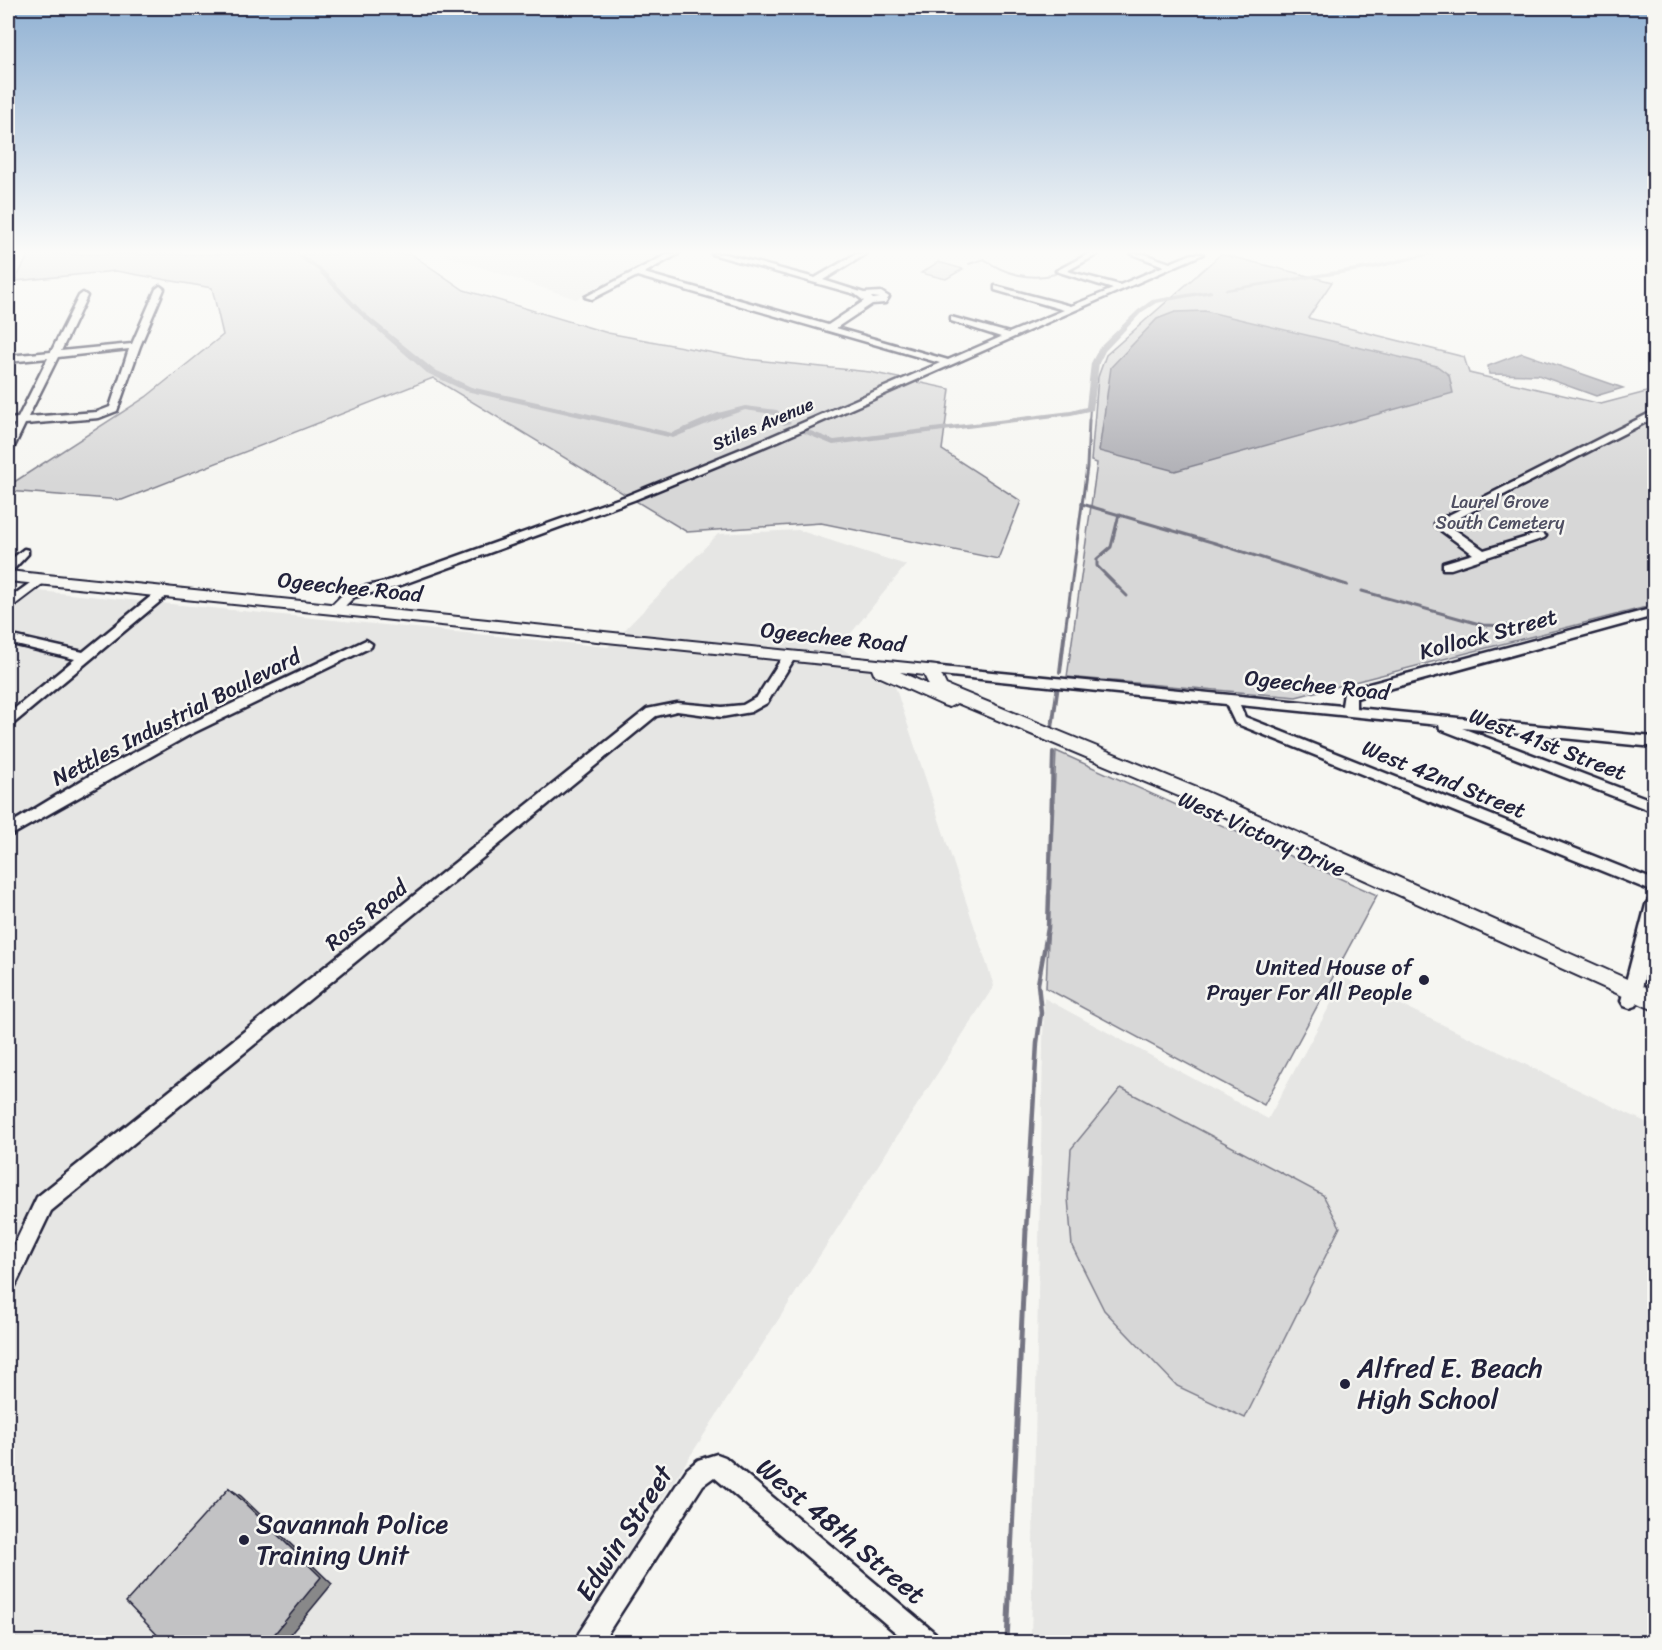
<svg xmlns="http://www.w3.org/2000/svg" width="1662" height="1650" font-family="Sriracha,sans-serif">
  <style>
    .built { fill: #e6e6e4 }
    .green { fill: #d7d7d7; stroke: #7c7c89; stroke-width: 1.5 }
    .water { fill: #adadb3; stroke: #757583; stroke-width: 1.5 }
    .lines { fill: none; stroke-linecap: round; stroke-linejoin: round }
    .stream-far4 { stroke: #757583; stroke-width: 2 }
    .stream-far3 { stroke: #757583; stroke-width: 3 }
    .stream-far2 { stroke: #757583; stroke-width: 4 }
    .stream-far1 { stroke: #757583; stroke-width: 4.5 }
    .stream { stroke: #757583; stroke-width: 5 }
    .canal { fill: #adadb3; fill-rule: evenodd }
    .minor-casing { stroke: #22223b; stroke-width: 5 }
    .major-casing { stroke: #22223b; stroke-width: 4 }
    .minor { fill: #f6f6f2; fill-rule: evenodd }
    .major { fill: #f6f6f2; fill-rule: evenodd }
    .shaded-wall { fill: #888889; stroke: #22223b; stroke-width: 1.5 }
    .building { fill: #c2c2c4; stroke: #22223b; stroke-width: 1.5 }
    .poi-dot { fill: #22223b; stroke: #f6f6f2; stroke-width: 2 }
    .labels { text-anchor: middle; dominant-baseline: central; stroke-width: 5; stroke-linejoin: round; paint-order: stroke }
    .far-street-label { font-size: 18px; fill: #22223b; stroke: #f6f6f2 }
    .far-park-label { font-size: 18px; fill: #4f4f62; stroke: #f6f6f2 }
    .street-label { font-size: 22px; fill: #22223b; stroke: #f6f6f2 }
    .poi-label { font-size: 22px; fill: #22223b; stroke: #f6f6f2; text-anchor: end }
    .near-poi-label { font-size: 27px; fill: #22223b; stroke: #f6f6f2; text-anchor: start }
    .near-street-label { font-size: 27px; fill: #22223b; stroke: #f6f6f2 }
  </style>
  <rect width="100%" height="100%" fill="#f6f6f2"/>
  <filter id="ink" filterUnits="userSpaceOnUse"><feTurbulence type="fractalNoise" baseFrequency=".0167" numOctaves="2"/><feDisplacementMap in="SourceGraphic" scale="12" xChannelSelector="R" yChannelSelector="G"/><feConvolveMatrix kernelMatrix="1 2 1 2 8 2 1 2 1" color-interpolation-filters="sRGB"/></filter>
  <g filter="url(#ink)">
    <g class="built">
      <polygon points="441,254 666,254 576,299"/>
      <polygon points="798,530 906,565 840,647 895,686 994,986 570,1642 8,1642 8,588 608,647 718,534"/>
      <polygon points="1345,978 1654,1126 1654,1642 1031,1642 1044,998 1268,1119"/>
    </g>
    <g class="green">
      <polygon points="29,254 411,254 464,290 608,333 746,359 870,372 950,389 942,450 1021,501 998,559 821,523 687,532 433,378 122,500 8,491 8,486 146,397 223,335 212,288 116,271 15,281"/>
      <polygon points="1221,254 1332,282 1308,318 1464,357 1469,373 1601,404 1654,390 1654,605 1296,697 1067,677 1097,463 1091,461 1098,377 1106,355"/>
      <polygon points="938,262 963,269 946,279 921,273"/>
      <polygon points="1056,751 1377,895 1264,1105 1046,988"/>
      <polygon points="1121,1088 1323,1195 1340,1227 1245,1418 1177,1386 1104,1310 1072,1246 1068,1198 1071,1149"/>
    </g>
    <g class="water">
      <polygon points="1205,311 1437,366 1449,375 1453,393 1175,471 1099,451 1111,367 1157,319 1175,312"/>
      <polygon points="1522,353 1623,388 1596,396 1538,375 1489,374 1488,366"/>
    </g>
    <g class="lines">
      <g class="stream-far4">
        <path d="M969 264 984 259C1004 274 1031 281 1055 274"/>
        <polyline points="1089,422 1090,408"/>
      </g>
      <g class="stream-far3">
        <polyline points="1082,504 1215,543 1347,585"/>
        <polyline points="1119,514 1111,547 1097,559 1097,566 1127,596"/>
        <polyline points="1362,591 1483,625 1538,627"/>
        <polyline points="8,596 17,593"/>
        <polyline points="1065,632 1087,467 1089,420"/>
      </g>
      <g class="stream-far2">
        <polyline points="1060,672 1065,630"/>
        <polyline points="1052,728 1058,685"/>
        <polyline points="1049,897 1053,752"/>
      </g>
      <polyline class="stream-far1" points="1026,1230 1037,1043 1041,1013 1038,984 1048,928 1049,895"/>
      <polyline class="stream" points="1007,1642 1026,1229"/>
      <g class="canal">
        <polygon points="294,254 301,254 321,268 363,312 433,369 471,387 672,433 718,413 745,406 777,410 791,423 784,425 772,414 745,410 724,417 673,438 466,391 427,373 359,314 317,270"/>
        <polygon points="1423,254 1435,254 1374,269 1227,291 1224,289 1374,265"/>
        <polygon points="1210,290 1212,291 1212,293 1156,303 1142,312 1105,351 1099,363 1093,410 1071,415 833,445 801,432 808,430 834,440 1071,411 1086,407 1091,363 1099,348 1138,310 1152,300"/>
      </g>
      <g class="minor-casing">
        <g id="minor">
          <path d="M668 254H678L644 273 828 325 864 301 855 294 712 254H725L815 278 856 254H866L823 280 864 293 881 292 889 297 885 303 872 304 836 328 948 360 1001 337 951 321V317L1009 333 1064 310 995 290V286L1071 306 1113 289 1056 271 1088 254H1098L1067 271 1120 285 1164 266 1132 254H1144L1170 263 1192 254H1203L778 441 634 500 393 588 354 597 340 611H332L330 608 332 605 346 591 385 582 626 496 770 437 940 363 637 276 592 299 585 297ZM871 297 880 298 873 299Z"/>
          <path d="M160 286 164 289 140 346 117 411 99 418 25 424 13 449 8 452V440L15 424 8 425V419L18 418 48 358 8 362V356L51 352 79 296 83 293 87 296 61 351 132 344 156 289ZM129 349 110 407 97 412 28 417 58 357Z"/>
          <polygon points="1654,411 1654,418 1447,524 1484,550 1540,533 1546,536 1544,538 1451,569 1443,569 1443,563 1473,554 1435,526 1435,522"/>
          <polygon points="24,549 28,550 28,554 12,571 8,571 8,562"/>
          <polygon points="41,575 47,579 45,582 12,607 8,608 8,599"/>
          <polygon points="165,587 169,588 169,594 13,724 8,725 8,714 75,659 8,643 8,635 83,652 161,588"/>
          <polygon points="1654,608 1654,616 1356,698 1356,708 1654,737 1654,747 1462,728 1654,801 1654,812 1440,729 1439,725 1240,705 1245,717 1654,880 1654,892 1235,723 1226,704 931,674 924,670 931,666 1342,706 1344,693 1354,688"/>
          <polygon points="366,640 372,644 371,647 189,735 8,837 8,825 89,776 179,729"/>
          <polygon points="790,652 796,656 767,703 751,712 722,717 677,711 656,716 51,1211 15,1286 8,1289 8,1258 37,1197 647,709 677,703 722,707 743,705 757,697 785,653"/>
          <polygon points="1654,899 1654,936 1639,1001 1636,1006 1630,1008 1624,1006 1621,1001 1646,905 1648,901"/>
          <polygon points="717,1454 725,1457 935,1633 938,1642 907,1642 714,1477 703,1485 602,1642 576,1642 579,1633 687,1469 698,1460"/>
        </g>
      </g>
      <g class="major-casing">
        <path id="major" d="M8 571 937 666 946 685 1202 790 1654 991V1010L1188 800 957 703 949 707 943 705 874 674 872 669 8 581ZM900 672 924 675 929 685Z"/>
      </g>
      <use href="#minor" class="minor"/>
      <use href="#major" class="major"/>
    </g>
    <polygon class="shaded-wall" points="229,1488 241,1496 332,1584 284,1642 268,1642"/>
    <polygon class="building" points="229,1488 321,1577 268,1642 164,1642 126,1602"/>
  </g>
  <linearGradient id="sky" x2="0" y2="1"><stop stop-color="#90b1d3"/><stop offset="0.52" stop-color="#fbfbf9"/><stop offset="1" stop-color="#fbfbf9" stop-opacity="0"/></linearGradient>
  <rect width="1662" height="485" fill="url(#sky)"/>
  <g class="poi-dot">
    <circle cx="1424" cy="980" r="6"/>
    <circle cx="1345" cy="1384" r="6"/>
    <circle cx="244" cy="1540" r="6"/>
  </g>
  <g class="labels">
    <g class="far-street-label">
      <text transform="translate(763 424) rotate(-23)">Stiles Avenue</text>
    </g>
    <g class="far-park-label">
      <text x="1500" y="502">Laurel Grove<tspan x="1500" dy="21">South Cemetery</tspan></text>
    </g>
    <g class="street-label">
      <text transform="translate(350 587) rotate(6)">Ogeechee Road</text>
      <text transform="translate(1488 634) rotate(-15)">Kollock Street</text>
      <text transform="translate(833 637) rotate(6)">Ogeechee Road</text>
      <text transform="translate(1317 685) rotate(6)">Ogeechee Road</text>
      <text transform="translate(176 717) rotate(-27)">Nettles Industrial Boulevard</text>
      <text transform="translate(1548 744) rotate(21)">West 41st Street</text>
      <text transform="translate(1444 779) rotate(22)">West 42nd Street</text>
      <text transform="translate(1262 834) rotate(24)">West Victory Drive</text>
      <text transform="translate(366 915) rotate(-39)">Ross Road</text>
    </g>
    <g class="poi-label">
      <text x="1412" y="967">United House of<tspan x="1412" dy="25">Prayer For All People</tspan></text>
    </g>
    <g class="near-poi-label">
      <text x="1357" y="1368">Alfred E. Beach<tspan x="1357" dy="31">High School</tspan></text>
      <text x="256" y="1524">Savannah Police<tspan x="256" dy="31">Training Unit</tspan></text>
    </g>
    <g class="near-street-label">
      <text transform="translate(841 1531) rotate(40)">West 48th Street</text>
      <text transform="translate(624 1533) rotate(-57)">Edwin Street</text>
    </g>
  </g>
  <rect width="1662" height="1650" fill="none" stroke="#f6f6f2" stroke-width="30"/>
  <rect x="15" y="15" width="1632" height="1620" fill="none" stroke="#22223b" stroke-width="2" filter="url(#ink)"/>
</svg>
